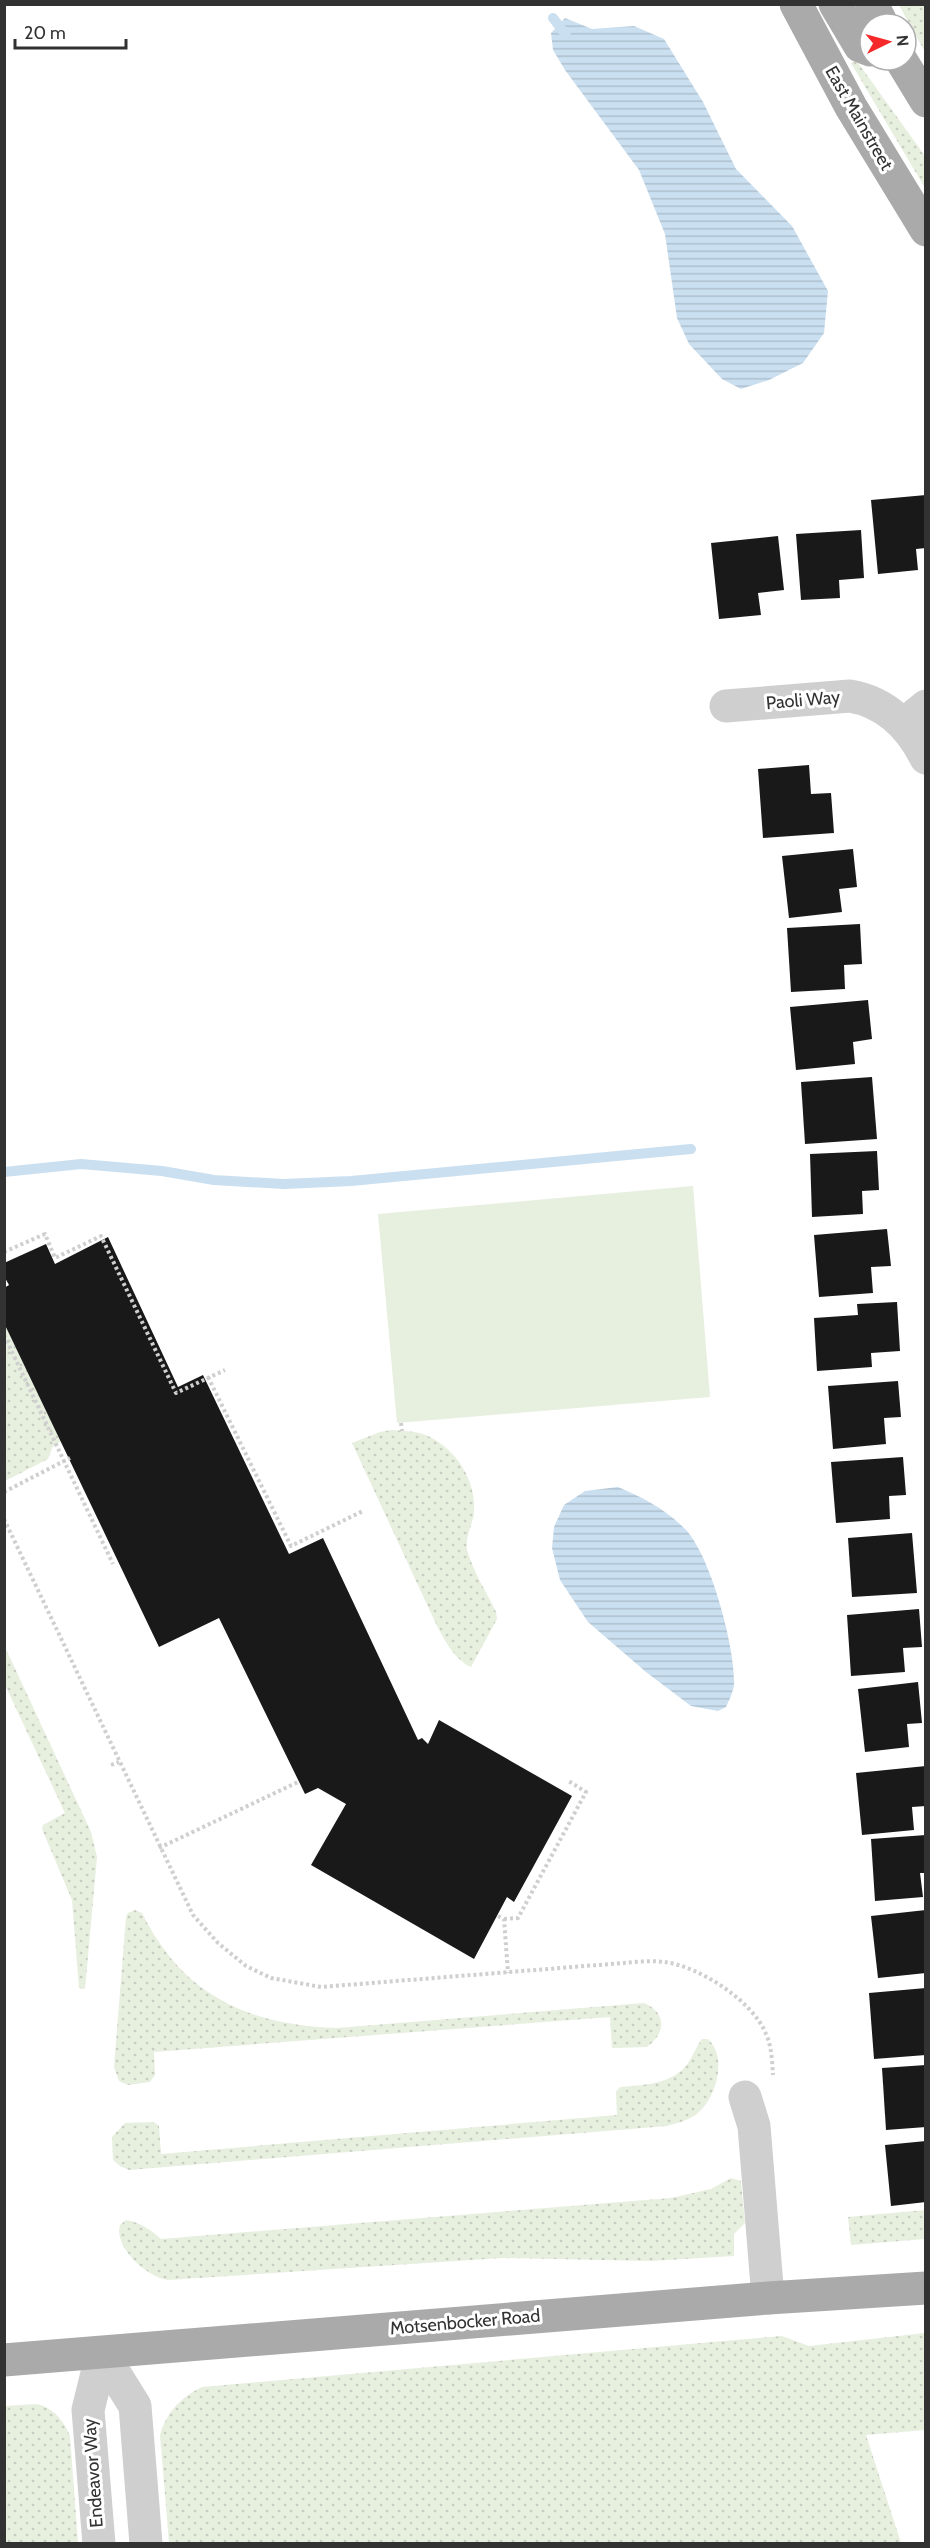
<svg xmlns="http://www.w3.org/2000/svg" width="930" height="2548" font-family="Cabin,sans-serif">
  <style>
    .green { fill: url(#green-dots) }
    .pitch { fill: #e7efdf }
    .water { fill: url(#water-rules) }
    .lines { fill: none; stroke-linecap: round; stroke-linejoin: round }
    .stream { stroke: #cadff0; stroke-width: 10 }
    .building { fill: #191919 }
    .path { stroke: #cfcfcf; stroke-width: 4; stroke-dasharray: 3 3; stroke-linecap: butt }
    .minor { stroke: #cfcfcf; stroke-width: 33 }
    .major { stroke: #aaa; stroke-width: 33 }
    .labels { text-anchor: middle; dominant-baseline: central; stroke-width: 6; stroke-linejoin: round; paint-order: stroke }
    .street-label { font-size: 18px; fill: #323232; stroke: #fff }
  </style>
  <defs>
    <pattern id="green-dots" width="8" height="8" patternUnits="userSpaceOnUse" patternTransform="scale(1.5)"><rect width="8" height="8" fill="#e7efdf"/><path d="M2 2h.1M6 6h.1" fill="none" stroke="#c7cdc0" stroke-width="1.8" stroke-linecap="round"/></pattern>
    <pattern id="water-rules" width="6" height="5" patternUnits="userSpaceOnUse" patternTransform="scale(1.5)"><rect width="6" height="5" fill="#cadff0"/><path d="M0 2.5h6" fill="none" stroke="#aec0ce"/></pattern>
  </defs>
  <rect width="100%" height="100%" fill="#fff"/>
  <g class="green">
    <polygon points="899,5 925,5 925,52"/>
    <polygon points="856,60 925,156 925,188 851,63"/>
    <polygon points="4,1323 61,1441 53,1446 48,1459 5,1481"/>
    <path d="M392 1430C401 1431 411 1431 420 1433 452 1443 477 1478 474 1512 473 1526 463 1538 468 1553 474 1573 487 1593 496 1612L497 1619 471 1667C454 1659 446 1642 437 1626L352 1443 380 1432Z"/>
    <polygon points="5,1647 91,1832 97,1857 85,1989 79,1988 72,1900 42,1829 43,1825 65,1813 5,1685"/>
    <path d="M135 1910 142 1913C183 1996 249 2025 337 2028L644 2003C667 2013 666 2033 647 2047L612 2048 610 2017 154 2052 155 2075 150 2082 128 2085 119 2081 114 2067 126 1917 128 1913Z"/>
    <path d="M702 2039H708C728 2058 716 2097 698 2113 690 2120 677 2123 667 2126L129 2170 120 2166 113 2160 112 2137 125 2123 154 2122 159 2126 161 2154 617 2115 616 2092 620 2087C641 2085 668 2085 684 2068 692 2060 695 2048 702 2039Z"/>
    <path d="M731 2178 741 2181 745 2223 734 2234V2256L650 2261 502 2258 168 2280C148 2278 113 2247 120 2225L126 2220C141 2223 150 2229 161 2239L671 2198 711 2189Z"/>
    <polygon points="925,2210 925,2239 851,2245 848,2217"/>
    <path d="M925 2333V2430L866 2435 901 2543H169L160 2435C167 2412 180 2398 202 2387L782 2336 809 2346Z"/>
    <path d="M36 2404C54 2408 63 2420 70 2436L78 2543H5V2406Z"/>
  </g>
  <polygon class="pitch" points="693,1186 710,1397 397,1423 378,1214"/>
  <g class="water">
    <polygon points="565,18 592,29 634,26 664,39 703,102 736,169 792,226 828,291 824,333 803,363 769,380 741,389 722,379 689,344 677,318 665,234 639,170 565,70 553,50 551,33"/>
    <path d="M618 1487C642 1497 665 1509 684 1528 710 1552 736 1650 734 1685 733 1692 729 1701 726 1707L718 1711 691 1706 646 1672 588 1622 560 1580 552 1548 554 1527 564 1505 585 1491Z"/>
  </g>
  <g class="lines">
    <g class="stream">
      <polyline points="553,18 566,35"/>
      <polyline points="4,1172 81,1164 162,1171 214,1180 284,1184 351,1181 691,1149"/>
    </g>
  </g>
  <g class="building">
    <polygon points="926,495 926,548 916,549 918,570 878,574 871,500"/>
    <polygon points="861,530 864,578 839,580 840,598 801,600 796,534"/>
    <polygon points="778,536 784,590 758,593 761,615 719,619 711,543"/>
    <polygon points="809,765 811,794 831,793 834,833 763,838 758,769"/>
    <polygon points="853,849 857,887 839,889 842,912 789,918 782,856"/>
    <polygon points="860,924 862,964 844,965 845,989 791,992 787,928"/>
    <polygon points="868,1000 872,1039 853,1042 855,1064 796,1070 790,1007"/>
    <polygon points="872,1077 877,1139 805,1144 801,1082"/>
    <polygon points="877,1151 879,1190 862,1191 863,1214 812,1217 810,1154"/>
    <polygon points="887,1229 891,1266 871,1267 873,1293 819,1297 814,1235"/>
    <polygon points="108,1237 178,1387 203,1375 289,1554 323,1538 418,1740 422,1738 428,1744 439,1720 572,1796 514,1902 507,1897 474,1959 311,1865 346,1804 318,1788 305,1794 219,1618 159,1647 4,1323 4,1288 9,1285 4,1276 4,1263 46,1244 55,1264"/>
    <polygon points="897,1302 900,1351 871,1353 872,1367 817,1371 814,1318 858,1315 857,1304"/>
    <polygon points="898,1381 901,1417 884,1418 886,1444 833,1449 828,1386"/>
    <polygon points="903,1457 906,1495 889,1496 890,1519 836,1523 831,1462"/>
    <polygon points="912,1533 917,1593 852,1597 848,1538"/>
    <polygon points="919,1609 922,1647 903,1648 905,1672 851,1676 847,1615"/>
    <polygon points="918,1682 922,1723 907,1724 909,1747 865,1752 858,1689"/>
    <polygon points="926,1766 926,1806 912,1807 914,1830 862,1835 856,1773"/>
    <polygon points="926,1835 926,1873 920,1873 923,1897 875,1901 871,1839"/>
    <polygon points="926,1910 926,1973 878,1978 871,1916"/>
    <polygon points="926,1988 926,2055 874,2059 869,1993"/>
    <polygon points="926,2065 926,2127 886,2130 882,2068"/>
    <polygon points="926,2141 926,2202 891,2206 885,2145"/>
  </g>
  <g class="lines">
    <g class="path">
      <polyline points="4,1252 45,1234 55,1258 101,1236 176,1393 225,1370"/>
      <polyline points="4,1335 113,1564"/>
      <polyline points="208,1377 291,1546 363,1511"/>
      <polyline points="401,1423 402,1431"/>
      <polyline points="4,1492 70,1458"/>
      <path d="M4 1519 193 1915 218 1943 246 1966 271 1978 321 1987 623 1963C636 1962 651 1960 664 1962 699 1966 753 2001 766 2034 772 2047 772 2062 773 2075"/>
      <polyline points="111,1765 119,1762"/>
      <polyline points="159,1848 298,1782"/>
      <polyline points="498,1916 504,1919 508,1973"/>
      <polyline points="504,1919 518,1918 586,1792 567,1780"/>
    </g>
    <g class="minor">
      <path d="M726 706 850 696C885 702 910 726 926 758"/>
      <polyline points="904,724 926,706"/>
      <polyline points="745,2097 754,2126 768,2298"/>
      <polyline points="102,2353 135,2406 146,2544"/>
      <polyline points="99,2544 88,2410 102,2353"/>
    </g>
    <g class="major">
      <polyline points="796,4 851,107 926,230"/>
      <polyline points="835,4 860,46 870,50"/>
      <polyline points="872,4 882,24"/>
      <polyline points="901,60 926,101"/>
      <polyline points="4,2360 768,2298 926,2288"/>
    </g>
  </g>
  <g class="labels">
    <g class="street-label">
      <text transform="translate(859 118) rotate(60)">East Mainstreet</text>
      <text transform="translate(803 700) rotate(-5)">Paoli Way</text>
      <text transform="translate(465 2322) rotate(-5)">Motsenbocker Road</text>
      <text transform="translate(93 2473) rotate(-94)">Endeavor Way</text>
    </g>
  </g>
  <rect width="930" height="2548" fill="none" stroke="#323232" stroke-width="12"/>
  <g transform="translate(888 42) rotate(85)"><circle r="28" fill="#ffffff" stroke="#adadad" stroke-width="1.5"/>
  <path d="M0-4.5L10 22L0 15L-10 22Z" fill="#f5282a"/>
  <text y="-9" font-size="16" font-weight="bold" text-anchor="middle" fill="#323232">N</text>
  </g>
  <path d="M15 39v9h111v-9" fill="none" stroke="#323232" stroke-width="3"/>
  <text x="24" y="39" font-size="18" fill="#323232" stroke="#ffffff" stroke-width="4.5" paint-order="stroke">20 m</text>
</svg>
